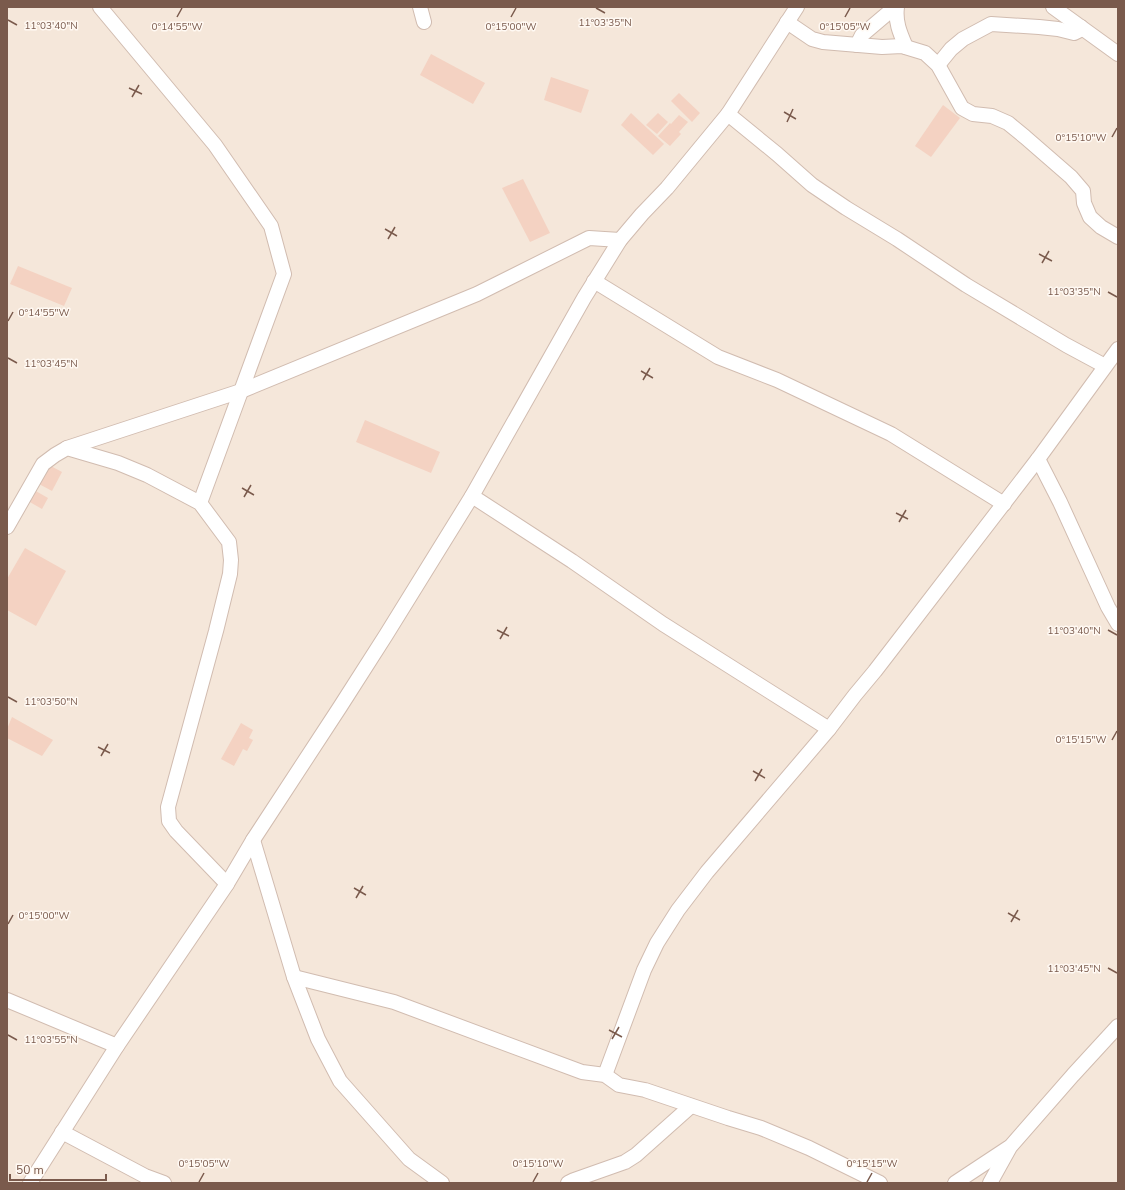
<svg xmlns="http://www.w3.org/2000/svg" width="1125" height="1190" font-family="'Nunito Sans',sans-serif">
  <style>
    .residential { fill: #f5e7da }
    .building { fill: #f4d2c2 }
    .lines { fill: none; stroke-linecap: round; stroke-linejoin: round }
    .minor-casing { stroke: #d1bcb0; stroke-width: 16 }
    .minor { stroke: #fff; stroke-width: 14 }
    .ticks { fill: none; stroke: #7a5a4c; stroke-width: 1.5 }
    .ticks-label { font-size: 10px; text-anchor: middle; fill: #7a5a4c; stroke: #fff9f3; stroke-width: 3; stroke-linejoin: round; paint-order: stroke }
  </style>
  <rect width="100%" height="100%" fill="#fdf5ec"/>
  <rect class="residential" x="7" y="7" width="1111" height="1176"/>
  <g class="building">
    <polygon points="431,54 485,83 473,104 420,75"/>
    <polygon points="551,77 589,90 581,113 544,100"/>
    <polygon points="679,93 700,113 692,122 671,101"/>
    <polygon points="943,105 960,118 931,157 915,146"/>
    <polygon points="631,113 664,144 653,155 621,125"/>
    <polygon points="658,113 668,122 657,134 646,125"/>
    <polygon points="679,115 688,122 679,132 681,134 670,146 658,136 670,123 671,124"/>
    <polygon points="523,179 550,233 530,242 502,188"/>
    <polygon points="18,266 72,288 64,306 10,284"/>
    <polygon points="365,420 440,452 431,473 356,442"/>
    <polygon points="49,465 62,472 52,491 39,484"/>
    <polygon points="34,490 48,498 42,509 28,501"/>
    <polygon points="25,548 66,571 36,626 7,610 7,579"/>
    <polygon points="12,717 53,740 42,756 7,738 7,729"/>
    <polygon points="241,723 253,730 249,738 253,740 247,751 243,749 234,766 221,759"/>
  </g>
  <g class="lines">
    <g class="minor-casing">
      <g id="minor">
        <polyline points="100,7 215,145 271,226 284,274 200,503"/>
        <polyline points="420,7 424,22"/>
        <path d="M897 7C895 22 900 33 906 47"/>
        <polyline points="1053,7 1118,54"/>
        <polyline points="787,22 812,39 823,42 882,47 902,46 925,53 938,65 962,108 973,114 992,116 1008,123 1025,137 1071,177 1083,191 1084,203 1090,217 1101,227 1118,237"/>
        <polyline points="857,45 862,35 895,7"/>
        <polyline points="938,65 951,49 963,39 991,24 1039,27 1058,29 1074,33 1078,31 1081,27"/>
        <polyline points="728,114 777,154 812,185 846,208 897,239 966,285 1066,345 1105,366"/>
        <polyline points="594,281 718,357 777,380 891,434 1004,504"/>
        <polyline points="67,448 241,391 477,294 589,238 620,240"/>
        <polyline points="1038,459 1060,502 1108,607 1118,624"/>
        <polyline points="472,496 572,561 663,624 829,729"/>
        <polyline points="7,527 43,464 55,455 67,448 118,463 147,475 200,503 229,542 231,560 230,574 216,631 168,807 169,821 176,831 227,884"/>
        <polyline points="253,840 294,977 318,1039 340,1081 409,1159 442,1183"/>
        <polyline points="294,977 394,1002 582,1072 605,1075 619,1085 645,1090 728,1118 761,1128 809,1148 880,1183"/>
        <polyline points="7,1000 117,1046"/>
        <polyline points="605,1075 644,970 657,943 678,910 707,872 829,729 855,695 875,671 1038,459 1118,349"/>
        <polyline points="62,1132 145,1176 164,1183"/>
        <polyline points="30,1183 117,1046 227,884 253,840 340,707 386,635 472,496 584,298 620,240 642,214 667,188 728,114 797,7"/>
        <polyline points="568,1183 574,1180 625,1162 636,1155 691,1106"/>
        <polyline points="955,1183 1008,1148"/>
        <polyline points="990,1183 1010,1147 1073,1075 1118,1026"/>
      </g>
    </g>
    <use href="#minor" class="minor"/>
  </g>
  <path class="ticks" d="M596 8 605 13M177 17 182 8M511 17 516 8M845 17 850 8M8 20 17 25M129 88 142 94M132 97 139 85M784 112 796 119M787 122 793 109M1112 137 1117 128M385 229 397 236M388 239 395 227M1039 254 1052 261M1042 263 1049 251M1108 292 1117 297M8 321 13 312M8 358 17 363M641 371 653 378M643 380 650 368M242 488 254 495M244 497 251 485M896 513 908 519M899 522 906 510M497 630 509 636M1108 630 1117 635M500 639 507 627M8 697 17 702M1112 740 1117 731M98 747 110 753M101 756 108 744M753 771 765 778M755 781 762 769M354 888 366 895M356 898 363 886M1008 913 1020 920M1011 922 1018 910M8 924 13 915M1108 968 1117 973M609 1030 622 1037M8 1035 17 1040M612 1039 619 1027M199 1182 204 1173M533 1182 538 1173M867 1182 872 1173"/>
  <g class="ticks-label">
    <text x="605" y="26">11°03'35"N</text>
    <text x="51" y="29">11°03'40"N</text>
    <text x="177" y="30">0°14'55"W</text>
    <text x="511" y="30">0°15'00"W</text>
    <text x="845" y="30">0°15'05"W</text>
    <text x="1081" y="141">0°15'10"W</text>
    <text x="1074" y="295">11°03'35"N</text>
    <text x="44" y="316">0°14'55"W</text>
    <text x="51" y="367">11°03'45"N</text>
    <text x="1074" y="634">11°03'40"N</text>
    <text x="51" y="705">11°03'50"N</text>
    <text x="1081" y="743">0°15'15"W</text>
    <text x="44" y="919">0°15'00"W</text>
    <text x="1074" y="972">11°03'45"N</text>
    <text x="51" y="1043">11°03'55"N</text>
    <text x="204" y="1167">0°15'05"W</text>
    <text x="538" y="1167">0°15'10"W</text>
    <text x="872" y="1167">0°15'15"W</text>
  </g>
  <rect width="1125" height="1190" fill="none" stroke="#7a5a4c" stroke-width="16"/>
  <path d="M10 1174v6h96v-6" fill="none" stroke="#7a5a4c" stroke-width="2"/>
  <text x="16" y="1174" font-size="12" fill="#7a5a4c" stroke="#fff9f3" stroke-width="3" paint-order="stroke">50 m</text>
</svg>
